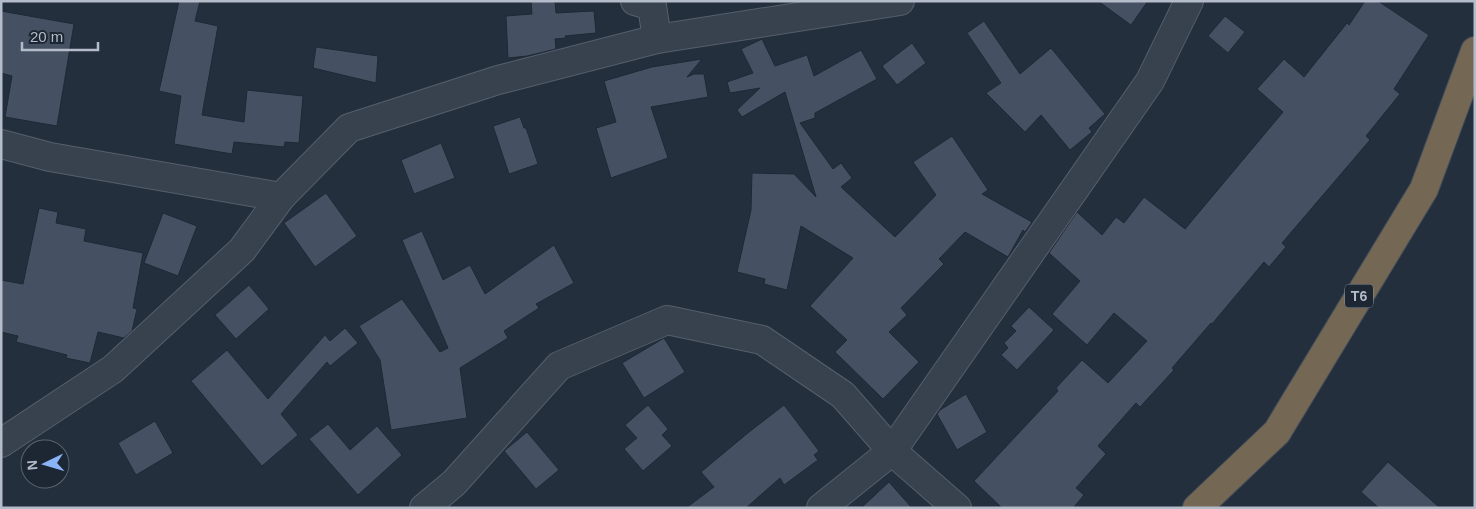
<svg xmlns="http://www.w3.org/2000/svg" width="1476" height="509" font-family="Helvetica,sans-serif">
  <style>
    .building { fill: #455162; stroke: #1f2835 }
    .lines { fill: none; stroke-linecap: round; stroke-linejoin: round }
    .minor-casing { stroke: #565f6c; stroke-width: 30 }
    .highway-casing { stroke: #434c59; stroke-width: 30 }
    .minor { stroke: #38414e; stroke-width: 28 }
    .highway { stroke: #746855; stroke-width: 28 }
    .labels { text-anchor: middle; dominant-baseline: central; stroke-width: 4.5; stroke-linejoin: round; paint-order: stroke }
    .shield { fill: #1d2633; stroke: #878f9c; stroke-width: 1 }
    .shield-label { font-size: 14px; font-weight: bold; fill: #b4bcc9 }
  </style>
  <rect width="100%" height="100%" fill="#242f3e"/>
  <g class="building">
    <polygon points="179,1 200,1 195,21 218,26 202,115 244,122 247,90 303,96 299,143 285,142 284,147 234,142 232,154 174,144 181,96 159,91"/>
    <polygon points="531,1 555,1 556,13 594,11 596,33 565,36 566,38 555,39 556,49 527,56 508,58 506,16 532,14"/>
    <polygon points="1098,1 1148,1 1131,25"/>
    <polygon points="1365,1 1378,1 1429,35 1394,89 1400,94 1366,136 1370,140 1282,243 1286,247 1269,267 1264,262 1212,324 1211,323 1172,368 1174,370 1140,407 1136,403 1098,446 1106,454 1076,488 1084,495 1073,508 1002,508 974,481 1058,391 1056,388 1082,360 1108,383 1147,341 1114,313 1087,345 1052,314 1080,281 1049,253 1077,212 1102,235 1116,217 1124,223 1144,197 1185,229 1283,112 1257,89 1284,59 1304,77 1347,23 1349,25"/>
    <polygon points="1,11 74,24 57,126 5,117 12,76 1,73"/>
    <polygon points="1225,16 1245,32 1228,53 1208,36"/>
    <polygon points="984,21 1020,74 1051,48 1105,114 1089,128 1092,132 1070,150 1041,115 1025,132 986,93 1001,83 967,33"/>
    <polygon points="762,39 775,66 807,55 814,76 861,50 877,79 815,113 815,118 800,123 833,169 841,163 852,178 841,187 895,237 936,195 913,162 952,136 988,190 982,194 1032,222 1025,232 1023,230 1008,257 965,232 939,259 944,264 901,308 907,315 889,332 919,362 883,399 835,352 847,340 810,306 853,258 801,226 787,290 764,284 765,279 737,272 751,210 752,173 794,174 816,197 785,92 742,117 737,110 760,88 730,93 727,82 753,73 741,49"/>
    <polygon points="912,43 926,63 897,85 882,66"/>
    <polygon points="316,47 378,56 376,83 313,68"/>
    <polygon points="702,59 687,77 694,74 704,74 708,97 651,107 668,158 611,178 596,128 616,122 604,81 652,67"/>
    <polygon points="520,117 524,128 526,128 538,164 509,174 493,126"/>
    <polygon points="441,143 455,178 414,194 401,160"/>
    <polygon points="326,193 357,236 315,267 284,223"/>
    <polygon points="39,208 58,212 56,223 86,229 84,241 143,253 133,308 137,309 132,331 124,338 98,332 90,363 66,358 67,355 16,342 18,336 1,332 1,280 23,284"/>
    <polygon points="163,213 197,226 178,276 144,263"/>
    <polygon points="422,231 443,280 470,265 485,294 554,245 574,283 536,304 539,308 504,331 508,338 460,368 467,418 391,430 380,360 359,326 402,299 440,352 448,348 402,240"/>
    <polygon points="249,285 269,309 236,339 215,315"/>
    <polygon points="1029,307 1054,330 1017,370 1001,355 1008,348 1004,343 1016,331 1011,326"/>
    <polygon points="345,328 358,343 330,366 327,362 281,414 298,435 262,466 191,381 227,350 268,399 325,335 330,341"/>
    <polygon points="664,338 685,372 644,398 622,363"/>
    <polygon points="966,394 987,432 957,450 937,414 940,410"/>
    <polygon points="648,405 668,429 662,435 672,446 643,471 624,449 637,438 625,425"/>
    <polygon points="784,405 819,451 814,455 818,460 784,485 780,478 746,508 686,508 714,487 701,472 749,432"/>
    <polygon points="155,421 173,453 136,475 118,443"/>
    <polygon points="328,424 350,450 377,426 402,455 358,495 309,439"/>
    <polygon points="527,432 559,470 536,489 504,451"/>
    <polygon points="1388,462 1440,508 1379,508 1361,492"/>
    <polygon points="889,482 912,508 861,508"/>
  </g>
  <g class="lines">
    <g class="minor-casing">
      <g id="minor">
        <polyline points="635,1 652,6 657,39"/>
        <polyline points="1,144 50,157 281,197"/>
        <polyline points="1,443 113,369 242,250 281,197 349,128 498,80 657,39 900,1"/>
        <polyline points="424,508 454,483 559,366 667,320 762,340 843,395 892,451 957,508"/>
        <polyline points="821,508 892,451 1150,81 1189,1"/>
      </g>
    </g>
    <g class="highway-casing">
      <polyline id="highway" points="1197,508 1277,432 1424,189 1475,51"/>
    </g>
    <use href="#minor" class="minor"/>
    <use href="#highway" class="highway"/>
  </g>
  <g class="labels">
    <rect class="shield" x="1345" y="284.5" width="28" height="23" rx="4"/>
    <g class="shield-label">
      <text x="1359" y="296">T6</text>
    </g>
  </g>
  <rect width="1476" height="509" fill="none" stroke="#b4bcc9" stroke-width="5"/>
  <g transform="translate(45 464) rotate(265)"><circle r="24" fill="#1d2633" stroke="#59626f"/>
  <path d="M0-4L9 19L0 12L-9 19Z" fill="#8ab4f8"/>
  <text y="-8" font-size="14" font-weight="bold" text-anchor="middle" fill="#b4bcc9">N</text>
  </g>
  <path d="M22 42v8h76v-8" fill="none" stroke="#b4bcc9" stroke-width="2.5"/>
  <text x="30" y="42" font-size="15" fill="#b4bcc9" stroke="#1d2633" stroke-width="4" paint-order="stroke">20 m</text>
</svg>
